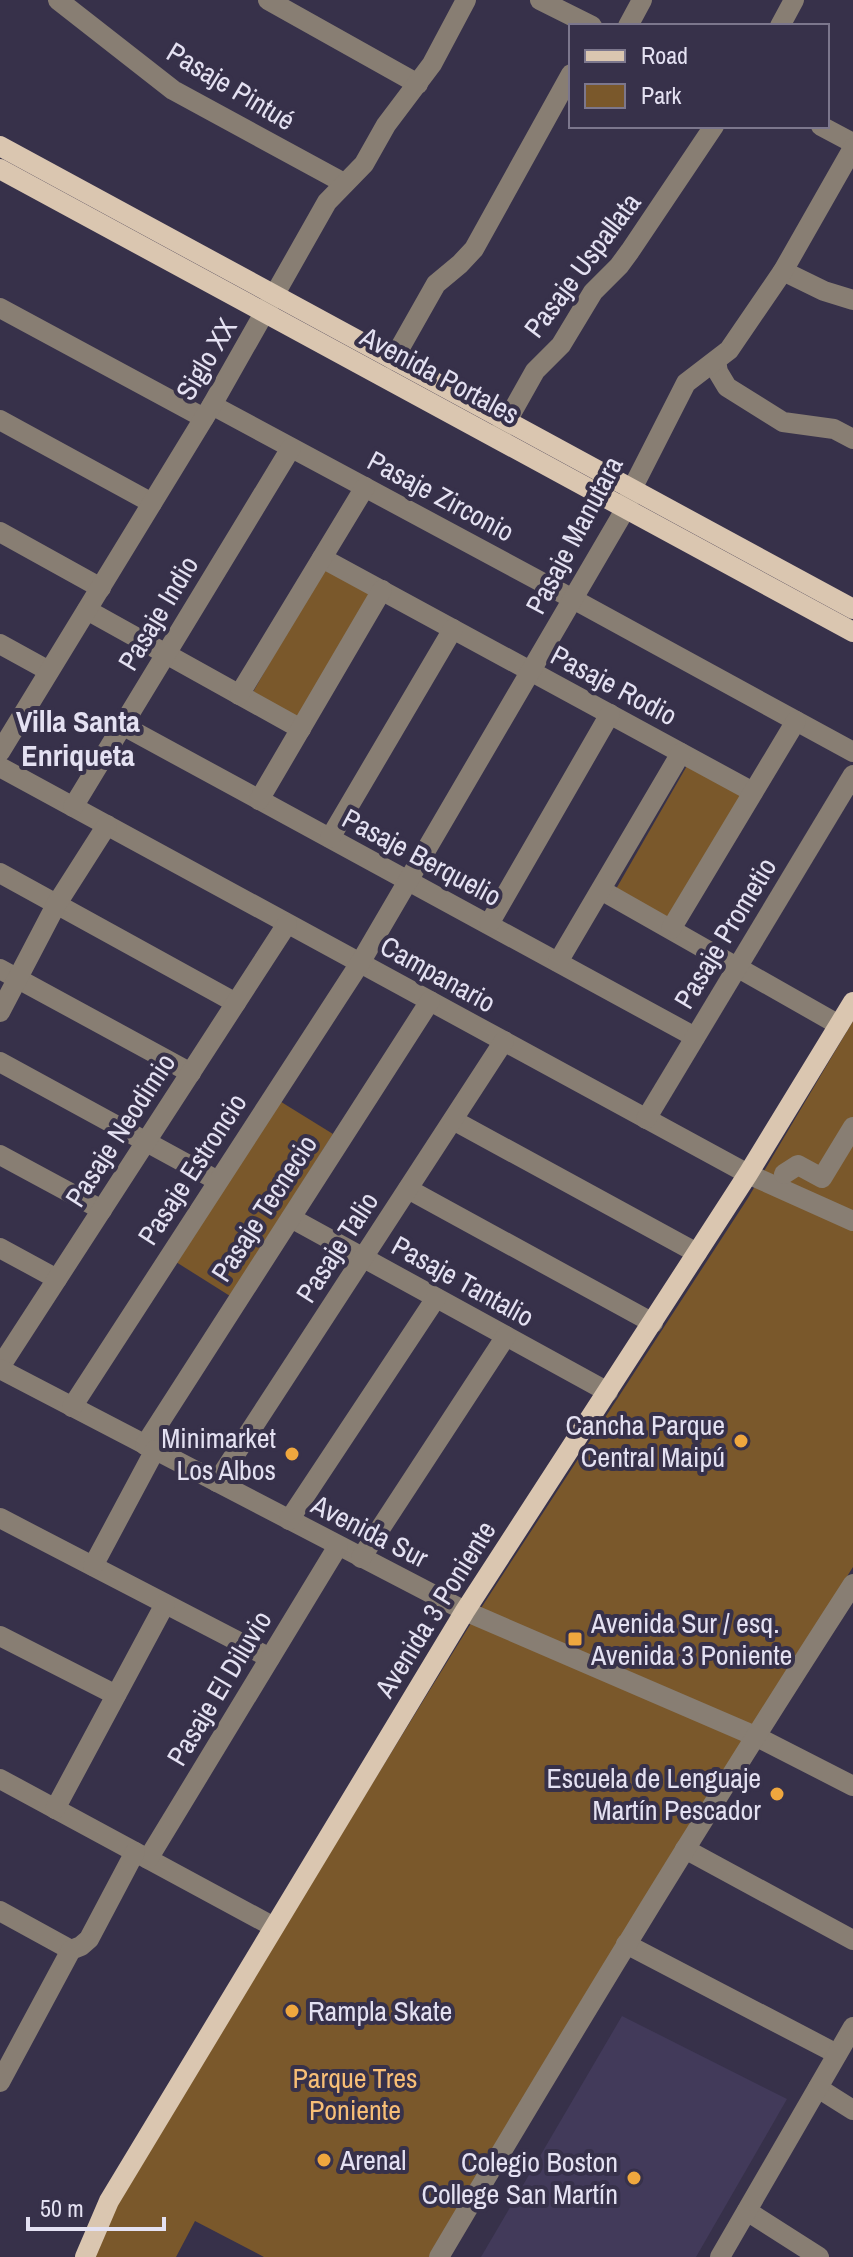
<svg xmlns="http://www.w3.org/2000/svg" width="853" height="2257" font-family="'Archivo Narrow',sans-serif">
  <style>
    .built { fill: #423a5a }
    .green { fill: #7a582b }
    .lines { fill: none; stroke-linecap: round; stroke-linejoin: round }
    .minor { stroke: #887e73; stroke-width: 20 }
    .major { stroke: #dac6b0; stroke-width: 20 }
    .poi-dot { fill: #efa73e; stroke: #37314a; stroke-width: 3 }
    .labels { text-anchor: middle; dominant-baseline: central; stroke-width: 8; stroke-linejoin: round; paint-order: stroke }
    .street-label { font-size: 28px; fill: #e4e1f2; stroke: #37314a }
    .poi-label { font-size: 28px; fill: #e4e1f2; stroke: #37314a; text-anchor: end }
    .park-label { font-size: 28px; fill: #f7be76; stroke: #37314a }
    .neighbourhood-label { font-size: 30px; font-weight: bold; fill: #e4e1f2; stroke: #37314a }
  </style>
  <rect width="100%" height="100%" fill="#37314a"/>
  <polygon class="built" points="622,2016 787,2099 696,2257 481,2257"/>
  <g class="green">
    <polygon points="324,567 371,594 299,719 253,692"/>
    <polygon points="688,764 742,795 670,920 616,889"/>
    <polygon points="853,1021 853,1567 732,1757 429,2257 264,2257 195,2221 176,2257 91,2257 100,2232 282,1930 468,1628 748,1198"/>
    <polygon points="278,1100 333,1134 230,1296 176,1262"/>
  </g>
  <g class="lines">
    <g class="minor">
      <polyline points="58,0 173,90 344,183"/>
      <polyline points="268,0 418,84"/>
      <polyline points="540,0 592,26"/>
      <polyline points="628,26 642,0"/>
      <polyline points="780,26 794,0"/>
      <polyline points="821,126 853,143"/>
      <polyline points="783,271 824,291 853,300"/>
      <polyline points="0,308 204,418"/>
      <polyline points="393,360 436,284 460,264 474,249 571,74"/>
      <polyline points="716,361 718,372 727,387 783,422 834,429 853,439"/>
      <polyline points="212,405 573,599 853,752"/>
      <polyline points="0,420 152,503"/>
      <polyline points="499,435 535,371 561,345 593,292 619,266 630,251 714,126"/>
      <polyline points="0,532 101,588"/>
      <polyline points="322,558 753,792"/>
      <polyline points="87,610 301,729"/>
      <polyline points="0,644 49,671"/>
      <polyline points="239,695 365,487"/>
      <polyline points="122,725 695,1037"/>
      <polyline points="0,752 212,405 327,202 364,164 386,125 432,64 466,0"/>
      <polyline points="0,767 748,1174 853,1221"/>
      <polyline points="259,800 382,590"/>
      <polyline points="73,807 291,448"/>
      <polyline points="330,838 453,629"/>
      <polyline points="0,873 236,1003"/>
      <polyline points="601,890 839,1025"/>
      <polyline points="489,924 610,714"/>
      <polyline points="671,929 796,721"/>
      <polyline points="558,962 681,753"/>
      <polyline points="0,969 191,1073"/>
      <polyline points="0,1012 56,905 107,825"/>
      <polyline points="0,1062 218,1181"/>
      <polyline points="646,1119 853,775"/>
      <polyline points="453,1120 697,1253"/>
      <polyline points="0,1155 102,1210"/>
      <polyline points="784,1174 798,1165 822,1178 853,1127"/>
      <polyline points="408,1189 653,1323"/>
      <polyline points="291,1218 608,1392"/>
      <polyline points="0,1248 57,1279"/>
      <polyline points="0,1367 287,924"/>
      <polyline points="0,1369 465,1611 755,1736 853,1786"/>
      <polyline points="72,1407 360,963 626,508 632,489 686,383 729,350 783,271 853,148"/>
      <polyline points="145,1445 430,1001"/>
      <polyline points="217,1482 504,1041"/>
      <polyline points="0,1518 270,1658"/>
      <polyline points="289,1520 436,1298"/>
      <polyline points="361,1558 506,1336"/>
      <polyline points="93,1566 155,1450"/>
      <polyline points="0,1636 116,1695"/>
      <polyline points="0,1779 274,1927"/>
      <polyline points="55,1809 165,1604"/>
      <polyline points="685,1849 853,1940"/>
      <polyline points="148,1859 338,1546"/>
      <polyline points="0,1911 71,1950"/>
      <polyline points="626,1944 837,2054"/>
      <polyline points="0,2082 71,1950 81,1946 89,1939 135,1852"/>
      <polyline points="818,2088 853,2110"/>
      <polyline points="747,2211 819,2257"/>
      <path d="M439 2257C573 2030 710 1805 853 1584"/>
      <polyline points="720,2257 853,2027"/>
    </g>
    <g class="major">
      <polyline points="0,146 853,609"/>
      <polyline points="0,169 853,632"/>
      <polyline points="85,2257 109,2201 465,1611 748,1174 853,1002"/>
    </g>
  </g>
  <g class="poi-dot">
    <circle cx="741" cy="1441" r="8"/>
    <circle cx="292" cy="1454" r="8"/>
    <rect x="567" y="1631" width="16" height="16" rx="4"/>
    <circle cx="777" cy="1794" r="8"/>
    <circle cx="292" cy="2011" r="8"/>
    <circle cx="324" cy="2160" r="8"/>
    <circle cx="634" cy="2178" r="8"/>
  </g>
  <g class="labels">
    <g class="street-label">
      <text transform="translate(231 86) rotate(31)">Pasaje Pintué</text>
      <text transform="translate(582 265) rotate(-53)">Pasaje Uspallata</text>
      <text transform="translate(206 359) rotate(-59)">Siglo XX</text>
      <text transform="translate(440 375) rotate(28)">Avenida Portales</text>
      <text transform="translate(441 496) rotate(28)">Pasaje Zirconio</text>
      <text transform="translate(574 535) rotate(-62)">Pasaje Manutara</text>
      <text transform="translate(158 613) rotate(-59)">Pasaje Indio</text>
      <text transform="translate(614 685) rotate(28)">Pasaje Rodio</text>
      <text transform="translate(422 857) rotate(28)">Pasaje Berquelio</text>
      <text transform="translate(725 933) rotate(-59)">Pasaje Prometio</text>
      <text transform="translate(438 974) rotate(29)">Campanario</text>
      <text transform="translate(120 1130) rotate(-57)">Pasaje Neodimio</text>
      <text transform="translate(192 1169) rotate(-57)">Pasaje Estroncio</text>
      <text transform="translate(264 1208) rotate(-57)">Pasaje Tecnecio</text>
      <text transform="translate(337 1247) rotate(-57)">Pasaje Talio</text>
      <text transform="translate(463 1281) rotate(29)">Pasaje Tantalio</text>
      <text transform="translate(370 1531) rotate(27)">Avenida Sur</text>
      <text transform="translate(435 1609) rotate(-58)">Avenida 3 Poniente</text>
      <text transform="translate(219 1688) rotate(-59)">Pasaje El Diluvio</text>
    </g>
    <g class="poi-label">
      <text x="725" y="1425">Cancha Parque<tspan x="725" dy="32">Central Maipú</tspan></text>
      <text x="276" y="1438">Minimarket<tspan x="276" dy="32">Los Albos</tspan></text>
      <text x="591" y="1623" text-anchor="start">Avenida Sur / esq.<tspan x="591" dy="32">Avenida 3 Poniente</tspan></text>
      <text x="761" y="1778">Escuela de Lenguaje<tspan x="761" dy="32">Martín Pescador</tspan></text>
      <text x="308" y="2011" text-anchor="start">Rampla Skate</text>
      <text x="340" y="2160" text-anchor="start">Arenal</text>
      <text x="618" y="2162">Colegio Boston<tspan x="618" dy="32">College San Martín</tspan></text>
    </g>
    <g class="park-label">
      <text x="355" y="2078">Parque Tres<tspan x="355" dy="32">Poniente</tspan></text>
    </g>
    <g class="neighbourhood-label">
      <text x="78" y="721">Villa Santa<tspan x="78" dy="34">Enriqueta</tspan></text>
    </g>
  </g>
  <rect x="569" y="24" width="260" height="104" fill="#37314a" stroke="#7c778d" stroke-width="2"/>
  <rect x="585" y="50" width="40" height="12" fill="#dac6b0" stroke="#7c778d" stroke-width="2"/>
  <text x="641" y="64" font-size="24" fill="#e4e1f2">Road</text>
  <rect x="585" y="84" width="40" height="24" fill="#7a582b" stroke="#7c778d" stroke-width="2"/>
  <text x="641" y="104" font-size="24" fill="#e4e1f2">Park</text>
  <path d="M28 2217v12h136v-12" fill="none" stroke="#e4e1f2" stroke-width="4"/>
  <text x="40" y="2217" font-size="24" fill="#e4e1f2" stroke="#37314a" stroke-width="6" paint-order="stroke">50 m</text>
</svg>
